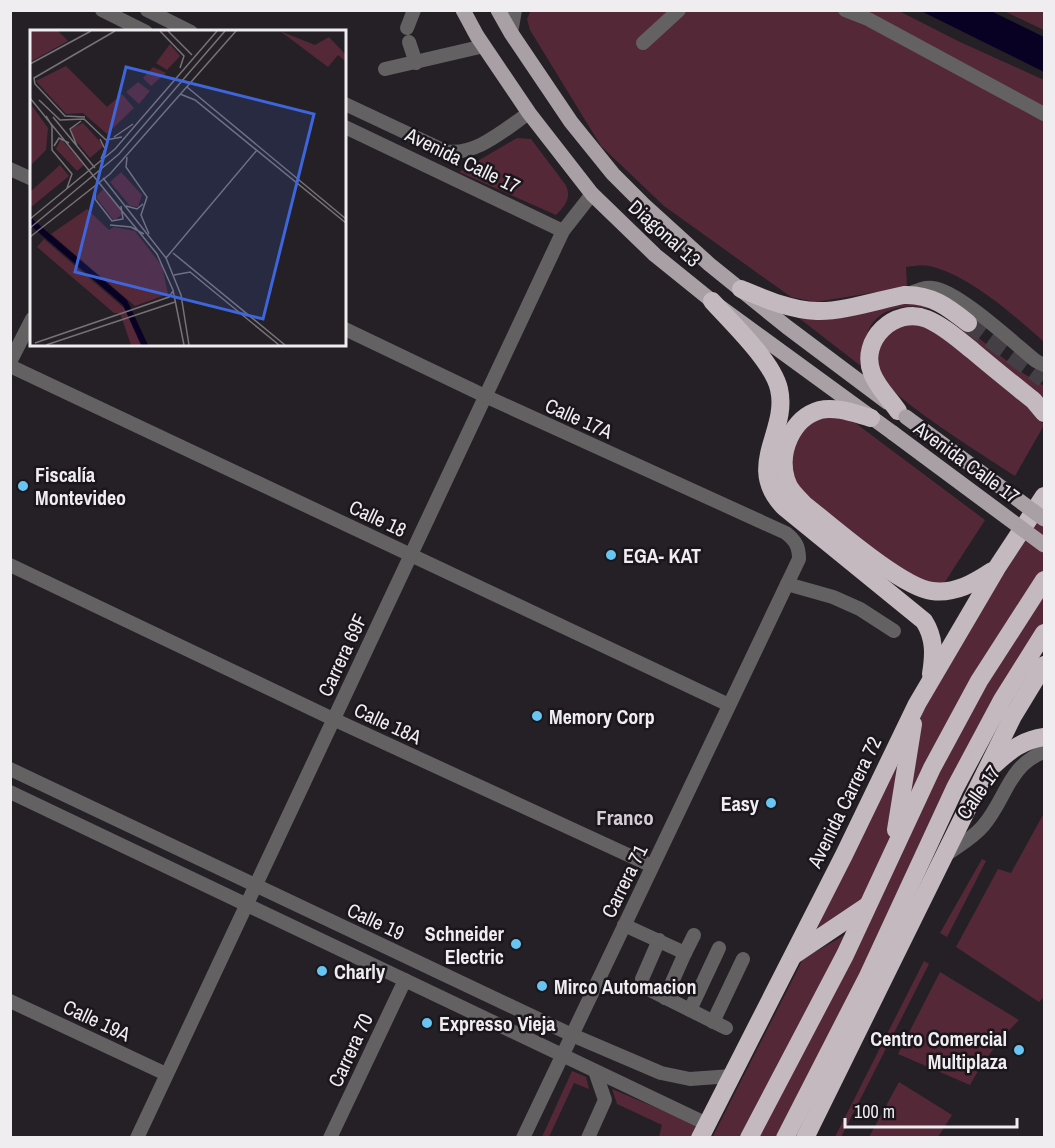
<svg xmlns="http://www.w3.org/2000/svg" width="1055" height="1148" font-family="'Archivo Narrow',sans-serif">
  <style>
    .green { fill: #542837 }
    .water { fill: #090124 }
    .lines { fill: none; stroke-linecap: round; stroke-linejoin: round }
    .highway-tunnel { stroke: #433f44; stroke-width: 18; stroke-dasharray: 18 9; stroke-linecap: butt }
    .minor { stroke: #646163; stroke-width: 14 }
    .major { stroke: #a8a0a5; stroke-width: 15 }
    .highway { stroke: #c3b9bf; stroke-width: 18 }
    .major-bridge { stroke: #a8a0a5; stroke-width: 15 }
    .poi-dot { fill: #68c4f0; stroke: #1b161c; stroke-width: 2 }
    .labels { text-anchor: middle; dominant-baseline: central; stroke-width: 5; stroke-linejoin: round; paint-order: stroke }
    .street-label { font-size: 20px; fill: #f0edf1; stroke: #1b161c }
    .poi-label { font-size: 20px; font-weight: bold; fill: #f0edf1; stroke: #1b161c; text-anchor: start }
    .neighbourhood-label { font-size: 21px; font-weight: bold; fill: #d4cdd5; stroke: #1b161c }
    .inset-road { fill: none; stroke: #767277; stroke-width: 1.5 }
    .view { fill: #3d66dc; fill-opacity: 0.15; stroke: #3d66dc; stroke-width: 3 }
    .inset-edge { fill: none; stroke: #f0edf1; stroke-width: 3 }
  </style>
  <rect width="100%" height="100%" fill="#252026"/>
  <g class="green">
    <path d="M531 10 899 11 958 41 1044 80V342C1015 316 968 274 929 266 922 264 913 266 906 267L907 287 816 302 791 297 664 206 601 146 530 30 527 19Z"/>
    <polygon points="1004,11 1044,11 1044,30"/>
    <path d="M517 138 531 139 565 184C572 197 566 205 556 215L459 172Z"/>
    <path d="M906 301 943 309 1018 370 1044 386V398L940 313C914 301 875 304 866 337 863 347 865 360 866 370L795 315Z"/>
    <path d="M900 324 930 326 1031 409 1044 425 1015 476C991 460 886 395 879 374 876 366 878 354 878 346Z"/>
    <path d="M835 415 850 419 985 520 941 588 914 580 804 494C801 490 797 486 795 482 788 468 792 439 804 428 812 420 825 418 835 415Z"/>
    <polygon points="1044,512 1044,570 990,651 905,811 923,707 1001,578"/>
    <polygon points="1044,590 1044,622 1000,693 855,988 779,1137 758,1138 907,835 984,685"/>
    <polygon points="898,762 889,850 859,903 813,937"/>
    <polygon points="1044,813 1044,997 1039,1002 956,947 998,869 1011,873"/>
    <polygon points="982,859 986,861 947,937 940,933"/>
    <polygon points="850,932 746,1137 712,1138 803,959"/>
    <polygon points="924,961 929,964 841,1137 835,1137"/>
    <path d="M940 972 1019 1020C1000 1039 983 1061 970 1085L898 1054Z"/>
    <polygon points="572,1071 586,1077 589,1089 574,1083 549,1137 542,1137"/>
    <polygon points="899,1082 952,1115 938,1137 869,1137"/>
    <polygon points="612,1089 700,1126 694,1137 659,1137 662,1125 617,1104"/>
  </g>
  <polygon class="water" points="921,11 991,11 1044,37 1044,72"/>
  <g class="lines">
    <polyline class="highway-tunnel" points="968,323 1044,379"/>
    <g class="minor">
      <polyline points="102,10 146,32"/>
      <polyline points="147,10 191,32"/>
      <polyline points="845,10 868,19 1044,114"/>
      <polyline points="407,28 414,10"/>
      <polyline points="511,33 515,10"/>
      <polyline points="409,42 416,63"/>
      <polyline points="643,43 679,10"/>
      <polyline points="385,69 484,46"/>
      <path d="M345 104 445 151C475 157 505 129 529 113"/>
      <polyline points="345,127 563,231"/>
      <polyline points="10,169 32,179"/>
      <path d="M911 293C918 290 925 287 933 288 957 290 1015 344 1036 361L1044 365"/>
      <path d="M345 329 485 396 786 533C796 541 799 547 799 559L523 1138"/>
      <polyline points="10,362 32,319"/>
      <polyline points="10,366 729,705"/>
      <polyline points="10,565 333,719 652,866"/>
      <polyline points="787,584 833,597 860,609 894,631"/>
      <polyline points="10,769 572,1035 661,1073 690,1079 732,1076"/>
      <polyline points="10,792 707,1124"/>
      <path d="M946 855C958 846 973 838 983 826 1006 800 1008 765 1044 752"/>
      <polyline points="624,925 685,953 665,998"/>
      <polyline points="659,940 642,979 644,987 726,1028"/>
      <polyline points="685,953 694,935"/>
      <polyline points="10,1001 166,1074"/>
      <polyline points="690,1010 719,948"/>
      <polyline points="713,1022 743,959"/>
      <polyline points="137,1138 563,231 592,194"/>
      <polyline points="330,1138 405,980"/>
      <polyline points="588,1138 605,1100 595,1071"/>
    </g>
    <g class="major">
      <polyline points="463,10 477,36 529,113 592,194 655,255 712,301 893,433"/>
      <polyline points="498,10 511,33 571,122 613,174 644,205 709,264 787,327 887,402"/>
    </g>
    <g class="highway">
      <path d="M741 289C765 299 790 310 817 311 842 312 879 300 904 295 931 294 948 307 968 323"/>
      <path d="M712 301C731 322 773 362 779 389 789 432 744 466 784 507L924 621C935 638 934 655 931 674"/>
      <path d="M898 411C890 399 877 387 872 373 859 340 895 306 927 319 944 326 959 340 973 351 993 368 1013 384 1034 401L1044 413"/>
      <path d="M871 418C856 414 836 406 820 410 792 418 778 452 786 479 789 490 797 497 805 505 832 526 901 587 932 591 955 594 974 583 992 571"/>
      <path d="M994 765C1010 750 1023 740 1044 737"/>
      <polyline points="896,830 913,724"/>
      <polyline points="794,955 867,906"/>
      <polyline points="700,1138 844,855 917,704 998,566 1044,496"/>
      <polyline points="749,1138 845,955 932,768 979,681 1044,580"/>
      <polyline points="785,1138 868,976 955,788 1002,700 1044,633"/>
      <polyline points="805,1138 1013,716 1044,665"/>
    </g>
    <g class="major-bridge">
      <polyline points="906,417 1044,519"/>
      <polyline points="893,433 1044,545"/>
    </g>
  </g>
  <g class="poi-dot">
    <circle cx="23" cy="486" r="6"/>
    <circle cx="611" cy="555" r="6"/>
    <circle cx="537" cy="716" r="6"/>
    <circle cx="771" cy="803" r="6"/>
    <circle cx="516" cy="944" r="6"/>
    <circle cx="322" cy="971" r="6"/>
    <circle cx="542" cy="986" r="6"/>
    <circle cx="427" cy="1023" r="6"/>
    <circle cx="1019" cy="1050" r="6"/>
  </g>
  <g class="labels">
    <g class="street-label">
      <text transform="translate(463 160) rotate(26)">Avenida Calle 17</text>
      <text transform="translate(665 233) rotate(42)">Diagonal 13</text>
      <text transform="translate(579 418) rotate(24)">Calle 17A</text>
      <text transform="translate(967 462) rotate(36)">Avenida Calle 17</text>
      <text transform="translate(378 518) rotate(25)">Calle 18</text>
      <text transform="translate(342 655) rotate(-65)">Carrera 69F</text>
      <text transform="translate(388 723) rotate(25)">Calle 18A</text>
      <text transform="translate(978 792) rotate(-55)">Calle 17</text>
      <text transform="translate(844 802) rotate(-64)">Avenida Carrera 72</text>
      <text transform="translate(624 881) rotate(-64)">Carrera 71</text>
      <text transform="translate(376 921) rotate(25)">Calle 19</text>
      <text transform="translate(97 1020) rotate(25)">Calle 19A</text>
      <text transform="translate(350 1050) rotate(-65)">Carrera 70</text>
    </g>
    <g class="poi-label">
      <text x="35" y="474">Fiscalía<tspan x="35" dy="23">Montevideo</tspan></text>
      <text x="623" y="555">EGA- KAT</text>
      <text x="549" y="716">Memory Corp</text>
      <text x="759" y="803" text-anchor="end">Easy</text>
      <text x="504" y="933" text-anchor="end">Schneider<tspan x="504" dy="23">Electric</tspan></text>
      <text x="334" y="971">Charly</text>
      <text x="554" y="986">Mirco Automacion</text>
      <text x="439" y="1023">Expresso Vieja</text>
      <text x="1007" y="1038" text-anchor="end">Centro Comercial<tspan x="1007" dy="23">Multiplaza</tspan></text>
    </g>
    <g class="neighbourhood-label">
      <text x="625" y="817">Franco</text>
    </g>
  </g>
  <g transform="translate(30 30)">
    <rect width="316" height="316" fill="#252026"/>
    <path d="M0 1H28L38 11 0 32ZM250 1 285 15 299 7 316 25V32L308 25 298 37ZM140 14 150 26 137 40 126 33ZM36 36 77 77 92 64 104 78 77 104 53 83 36 84 6 51ZM123 37 136 43 121 56 113 48ZM108 52 120 61 109 74 96 62ZM0 73 18 98 16 120 0 136ZM53 93 74 116 60 128 43 107 41 98ZM31 109 54 135 47 141 26 119ZM30 135 39 146 0 178V162ZM91 142 112 165 108 177 100 176 80 152ZM73 159 93 183 84 191 66 167ZM57 179 79 200 84 197 105 201 132 236 138 264 105 276 21 204ZM14 209 101 284 112 315H101L90 283H84L7 217Z" fill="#542837"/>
    <path d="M0 187 97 270 118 315H111L93 275 0 195Z" fill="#090124"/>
    <path class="inset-road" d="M130 1 154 26 150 38M138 1 162 25M0 34 61 1M157 57 316 189M150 64 165 70 316 193M0 68 127 224 143 260 154 315M9 70 30 90 54 89 76 110 92 107M16 86 22 96V120L42 144 37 158M23 87 65 138M55 87 35 86 5 54 4 48 85 1M84 107 103 94M70 109 75 119 71 129M24 116 29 108 39 113M47 116 40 99 51 91M97 127 96 137 117 167 111 185 119 204M73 148 136 228 151 265 159 315M66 157 65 169 82 191 93 189 91 176M96 176 107 179 113 174M0 189 85 119 187 1M80 195 101 197 114 204M0 198 89 124 195 1M0 207 80 144 206 1M143 223 255 315M136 228 227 120M144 245 160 242 249 315M5 313 139 267 143 261M16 315 145 272"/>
    <path class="view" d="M96 37 284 84 233 289 45 242Z"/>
    <rect width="316" height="316" class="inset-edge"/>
  </g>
  <rect width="1055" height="1148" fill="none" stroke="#f0edf1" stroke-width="24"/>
  <path d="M845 1118v9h172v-9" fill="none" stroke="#f0edf1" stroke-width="3"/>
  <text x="854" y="1118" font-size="18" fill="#f0edf1" stroke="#1b161c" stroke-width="4.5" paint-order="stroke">100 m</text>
</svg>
